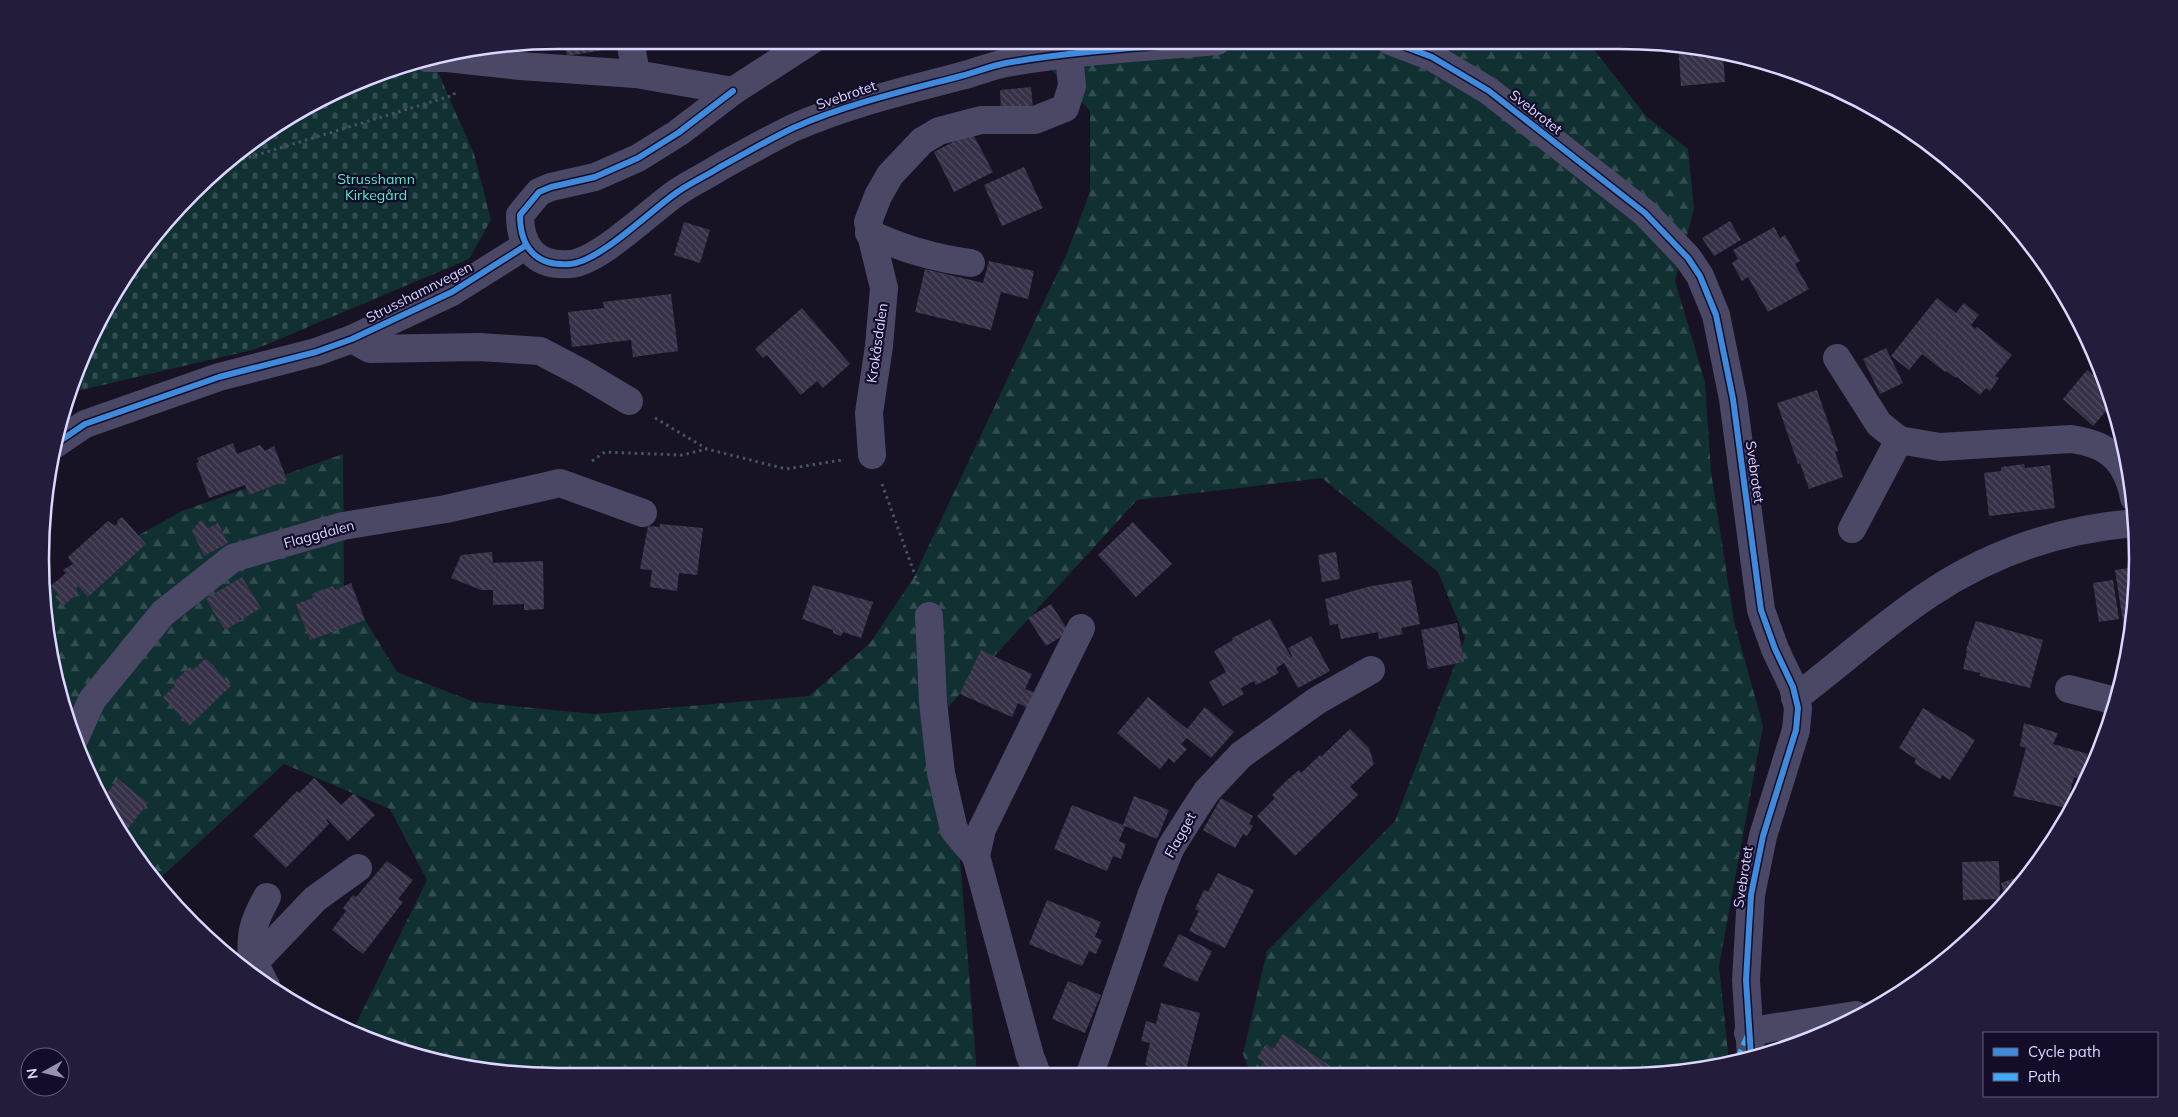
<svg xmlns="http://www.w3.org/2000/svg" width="2178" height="1117" font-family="Mulish,sans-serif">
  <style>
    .forest { fill: url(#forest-firs) }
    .cemetery { fill: url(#cemetery-stones) }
    .building { fill: url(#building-back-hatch) }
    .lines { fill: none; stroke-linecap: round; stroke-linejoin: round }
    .path { stroke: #445365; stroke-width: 3; stroke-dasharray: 2.5 4; stroke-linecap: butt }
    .minor { stroke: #4a4865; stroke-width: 28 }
    .quiet { stroke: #3fa9f5; stroke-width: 5; stroke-dasharray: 10 5; stroke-linecap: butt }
    .cycleway-casing { stroke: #130d2a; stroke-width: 9 }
    .cycleway { stroke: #408adc; stroke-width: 6 }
    .labels { text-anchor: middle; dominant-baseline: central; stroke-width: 4.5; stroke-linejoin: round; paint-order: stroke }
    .street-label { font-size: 14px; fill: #dcd7ff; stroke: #130d2a }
    .park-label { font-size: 14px; fill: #55edca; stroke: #130d2a }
    .rim { fill: none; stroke: #dcd7ff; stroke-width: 2.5 }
  </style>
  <defs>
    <pattern id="forest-firs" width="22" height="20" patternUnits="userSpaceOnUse" patternTransform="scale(1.25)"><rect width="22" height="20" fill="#113032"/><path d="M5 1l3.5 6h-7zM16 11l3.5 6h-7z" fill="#334d51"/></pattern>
    <pattern id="cemetery-stones" width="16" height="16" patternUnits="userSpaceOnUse" patternTransform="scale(1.25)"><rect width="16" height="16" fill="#113032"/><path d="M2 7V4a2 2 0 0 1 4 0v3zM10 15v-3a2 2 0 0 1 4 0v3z" fill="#334d51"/></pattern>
    <pattern id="building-back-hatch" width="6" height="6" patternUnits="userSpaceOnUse" patternTransform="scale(1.25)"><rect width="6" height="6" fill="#363146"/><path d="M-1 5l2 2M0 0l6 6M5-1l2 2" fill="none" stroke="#524e62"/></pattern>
  </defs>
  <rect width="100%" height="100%" fill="#171324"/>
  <path class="forest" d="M1023 40 1587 41 1646 116 1688 149 1694 209 1675 281 1705 382 1711 472 1734 621 1763 726 1719 966 1729 1062 1687 1073 1251 1074 1243 1054 1267 951 1395 821 1465 638 1438 572 1322 478 1137 500 948 707 977 1075 525 1076 425 1059 352 1032 427 880 390 809 284 764 155 883 147 874C129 845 107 817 93 786 64 725 46 657 42 589L182 511 343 454 344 586 397 672 474 702 594 714 809 696 870 643 913 579 1067 253 1090 192V111Z"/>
  <path class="cemetery" d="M436 68 474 154 491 220 469 259 256 349 69 393C109 263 211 149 335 93 351 86 369 74 386 70 402 67 420 69 436 68Z"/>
  <g class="building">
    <polygon points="564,40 607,40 609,49 567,56"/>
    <polygon points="639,40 678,40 643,52"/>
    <polygon points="1678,45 1723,53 1725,82 1681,86"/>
    <polygon points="1031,87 1033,109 1001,111 1000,90"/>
    <polygon points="972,132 993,172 954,192 934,152"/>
    <polygon points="1024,167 1043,208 1002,226 984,185"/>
    <polygon points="1730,221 1741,240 1714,256 1702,238"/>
    <polygon points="684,222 710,230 700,263 674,255"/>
    <polygon points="1774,227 1780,238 1785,235 1800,261 1795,264 1809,289 1768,312 1748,277 1742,281 1732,263 1738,259 1733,250"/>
    <polygon points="989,261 1034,271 1028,299 1001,292 991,330 915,312 925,269 983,283"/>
    <polygon points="671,294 678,351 633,357 631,340 572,347 568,312 604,308 603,302"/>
    <polygon points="1937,298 1956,313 1964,303 1979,315 1971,325 1975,329 1977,327 2012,355 1995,376 1999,378 1990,391 1986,388 1980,395 1957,377 1956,378 1946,371 1945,372 1922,354 1909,370 1891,356"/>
    <polygon points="802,308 850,364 823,388 817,381 801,395 767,355 763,358 755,349"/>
    <polygon points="1886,348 1903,383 1880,394 1863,359"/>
    <polygon points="2087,370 2108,388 2105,391 2112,396 2117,418 2107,410 2093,426 2063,399"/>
    <polygon points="1817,390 1838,451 1835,452 1843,477 1809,489 1800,463 1798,464 1777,403"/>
    <polygon points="233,443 237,454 260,445 265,451 274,446 287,480 249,495 245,485 209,498 196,463 199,462 197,458"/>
    <polygon points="2024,464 2025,468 2050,465 2055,508 1989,516 1984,473 2001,471 2001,467"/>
    <polygon points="122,517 146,544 88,597 78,586 75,589 78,593 63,606 55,597 58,594 51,586 66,573 63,570 73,564 68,557 108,521 115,526 118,523 117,521"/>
    <polygon points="201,519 208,528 218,523 228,543 204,556 192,531"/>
    <polygon points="1133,522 1172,564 1136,597 1098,555"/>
    <polygon points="660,524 703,528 697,575 679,573 677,591 650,587 652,570 640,569 648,526 660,527"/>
    <polygon points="492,552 493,563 543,561 544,609 524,610 524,604 493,605 493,590 481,590 451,578 461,555"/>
    <polygon points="1336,552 1340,579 1322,582 1318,555"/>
    <polygon points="2136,567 2137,592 2129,640 2126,641 2115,570"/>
    <polygon points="242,577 261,608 225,630 206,599"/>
    <polygon points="1411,580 1420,624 1401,628 1403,634 1379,639 1378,632 1341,639 1338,624 1330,625 1325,599 1371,586"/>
    <polygon points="2113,580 2119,619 2099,622 2093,583"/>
    <polygon points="351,583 365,620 310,640 296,604 313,598 312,594 333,586 335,590"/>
    <polygon points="813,585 873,602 861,638 843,632 841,636 833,633 833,630 802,619"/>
    <polygon points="1051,604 1069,632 1046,646 1028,618"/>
    <polygon points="1270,619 1291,657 1292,656 1288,648 1311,636 1330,671 1298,688 1284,663 1276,668 1279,673 1256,685 1254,681 1241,688 1244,694 1223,706 1209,682 1226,672 1214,651 1233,640 1232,638"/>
    <polygon points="1976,621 2043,640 2030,688 1980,676 1980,673 1963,669 1967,652 1966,650"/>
    <polygon points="1457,623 1464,662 1428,669 1421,630"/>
    <polygon points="981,650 1032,674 1025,689 1034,692 1027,708 1018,703 1012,717 960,694"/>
    <polygon points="206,658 231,686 189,726 163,697 175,686 173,683 190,667 193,670"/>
    <polygon points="1148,697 1187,729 1205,707 1234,732 1211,758 1187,738 1181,744 1187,749 1174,763 1169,758 1160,769 1117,733"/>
    <polygon points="1923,708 1975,740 1950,780 1942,775 1940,779 1914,763 1916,759 1899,748"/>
    <polygon points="2024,723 2058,733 2053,744 2088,754 2081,780 2074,777 2066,808 2013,796 2026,748 2020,746"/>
    <polygon points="1350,729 1369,748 1374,764 1350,787 1358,795 1295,856 1257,816 1275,798 1272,795 1285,782 1299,770 1301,773 1320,755 1321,757"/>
    <polygon points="314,778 341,805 354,793 375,815 348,841 327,819 326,820 329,824 286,868 253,836 297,791 299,793"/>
    <polygon points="118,779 148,803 123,835 99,797 104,790 107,793"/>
    <polygon points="1134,796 1169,810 1157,839 1125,826 1119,841 1126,844 1121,859 1113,856 1107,871 1054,849 1072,805 1123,825"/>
    <polygon points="1221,798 1253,816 1249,824 1253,826 1247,836 1243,834 1235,848 1203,830"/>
    <polygon points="387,861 413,880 398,899 403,902 363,954 332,930 346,911 343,908 353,895 356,897"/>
    <polygon points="1999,861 2000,899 1963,900 1962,862"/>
    <polygon points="2032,872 2031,874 2006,899 2001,883"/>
    <polygon points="1218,873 1254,890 1225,948 1189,931 1199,911 1195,909 1204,890 1208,892"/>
    <polygon points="1047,900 1101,922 1095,937 1102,940 1096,954 1089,951 1082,966 1029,944"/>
    <polygon points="182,909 214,941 213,942 192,925 179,911"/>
    <polygon points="1179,934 1212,951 1197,982 1163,966"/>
    <polygon points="1068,981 1101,995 1085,1033 1052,1019"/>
    <polygon points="1161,1003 1200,1013 1185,1074 1134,1074 1135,1070 1147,1073 1149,1066 1145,1065 1150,1043 1141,1041 1146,1021 1156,1024"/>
    <polygon points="1283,1034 1342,1074 1261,1074 1257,1072 1264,1062 1257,1057 1266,1044 1273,1049"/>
  </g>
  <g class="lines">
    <g class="path">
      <polyline points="224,165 454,95 455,89"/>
      <polyline points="655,418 707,449 786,469 842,460"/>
      <polyline points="592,461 605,452 682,455 707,449"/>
      <polyline points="882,484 919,586"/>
    </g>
    <g class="minor">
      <polyline points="630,40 636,74"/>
      <polyline points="1390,41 1432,57 1489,91 1645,213 1688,258 1700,276 1716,315 1733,399 1761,610 1775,649 1793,687 1798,708 1796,730 1763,836 1751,895 1746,980 1751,1056"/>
      <polyline points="427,58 447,58 520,66 636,74 733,91 812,40"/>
      <path d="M733 91 678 133 638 158 595 177 551 187 539 192 520 215C520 246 535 267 570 264 599 262 650 211 676 193 690 183 706 176 720 167 744 154 768 140 793 128 847 104 904 91 961 76 976 72 991 66 1006 63 1076 51 1147 47 1217 41"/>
      <path d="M869 233C902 249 934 258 971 263"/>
      <polyline points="352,339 370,349 479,347 540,351 582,373 629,401"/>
      <path d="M1837 358 1879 424 1899 440 1940 447 2071 439C2108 444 2127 460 2134 498"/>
      <polyline points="54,445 85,424 219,377 316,352 352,339 452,292 525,246"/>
      <polyline points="872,455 869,413 879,346 884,288 868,222 878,196 890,175 922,141 939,131 981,120 1035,120 1065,108 1072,86 1069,55"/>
      <polyline points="1852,529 1899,440"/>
      <polyline points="929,616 933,702 941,773 954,830 976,856"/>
      <polyline points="2069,689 2108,699 2116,704"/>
      <path d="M1795 698C1841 664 1883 624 1931 593 1993 552 2061 529 2135 523"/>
      <polyline points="74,740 92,700 163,613 233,558 343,526 446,509 560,483 643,513"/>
      <polyline points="243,967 252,965 315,899 358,868"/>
      <path d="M266 986 258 970 252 965C250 934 252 924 267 897"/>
      <polyline points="1748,1033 1770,1028 1856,1015"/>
      <polyline points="1037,1074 1030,1056 976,856 982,829 1081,628"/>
      <polyline points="1090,1074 1152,893 1171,847 1195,809 1207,791 1241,755 1318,700 1371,670"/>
    </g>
    <polyline class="quiet" points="1737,1059 1748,1034"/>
    <g class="cycleway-casing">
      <g id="cycleway">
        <polyline points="1390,41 1432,57 1489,91 1645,213 1688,258 1700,276 1716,315 1733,399 1761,610 1775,649 1793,687 1798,708 1796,730 1763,836 1751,895 1746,980 1751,1056"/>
        <path d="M733 91 678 133 638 158 595 177 551 187 539 192 520 215C520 246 535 267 570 264 599 262 650 211 676 193 690 183 706 176 720 167 744 154 768 140 793 128 847 104 904 91 961 76 976 72 991 66 1006 63 1076 51 1147 47 1217 41"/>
        <polyline points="54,445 85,424 219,377 316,352 352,339 452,292 525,246"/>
      </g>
    </g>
    <use href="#cycleway" class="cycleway"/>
  </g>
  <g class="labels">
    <g class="street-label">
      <text transform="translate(846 95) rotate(-19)">Svebrotet</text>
      <text transform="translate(1536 112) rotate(38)">Svebrotet</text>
      <text transform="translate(419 292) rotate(-27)">Strusshamnvegen</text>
      <text transform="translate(877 343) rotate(-82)">Krokåsdalen</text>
      <text transform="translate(1755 472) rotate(82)">Svebrotet</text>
      <text transform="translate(319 534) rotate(-15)">Flaggdalen</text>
      <text transform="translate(1180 835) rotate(-61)">Flagget</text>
      <text transform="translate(1743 877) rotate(-81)">Svebrotet</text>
    </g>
    <g class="park-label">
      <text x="376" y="179">Strusshamn<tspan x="376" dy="16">Kirkegård</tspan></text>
    </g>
  </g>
  <path d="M0 0H2178V1117H0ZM558 49H1620A509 509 0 0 1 2129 558V559A509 509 0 0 1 1620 1068H558A509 509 0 0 1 49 559V558A509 509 0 0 1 558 49Z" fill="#231d3b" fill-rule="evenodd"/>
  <path class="rim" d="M558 49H1620A509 509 0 0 1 2129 558V559A509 509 0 0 1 1620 1068H558A509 509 0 0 1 49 559V558A509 509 0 0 1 558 49Z"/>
  <rect x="1983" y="1032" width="175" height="65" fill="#130d2a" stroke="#635e7f"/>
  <rect x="1993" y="1048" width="25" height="8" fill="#408adc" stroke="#635e7f"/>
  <text x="2028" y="1057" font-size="15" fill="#dcd7ff">Cycle path</text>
  <rect x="1993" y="1073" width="25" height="8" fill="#3fa9f5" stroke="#635e7f"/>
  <text x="2028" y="1082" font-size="15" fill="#dcd7ff">Path</text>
  <g transform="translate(45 1072) rotate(262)"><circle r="24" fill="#130d2a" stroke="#635e7f"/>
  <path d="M0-4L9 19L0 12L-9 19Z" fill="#9792b2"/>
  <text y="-8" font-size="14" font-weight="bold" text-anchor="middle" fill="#dcd7ff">N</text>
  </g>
</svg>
